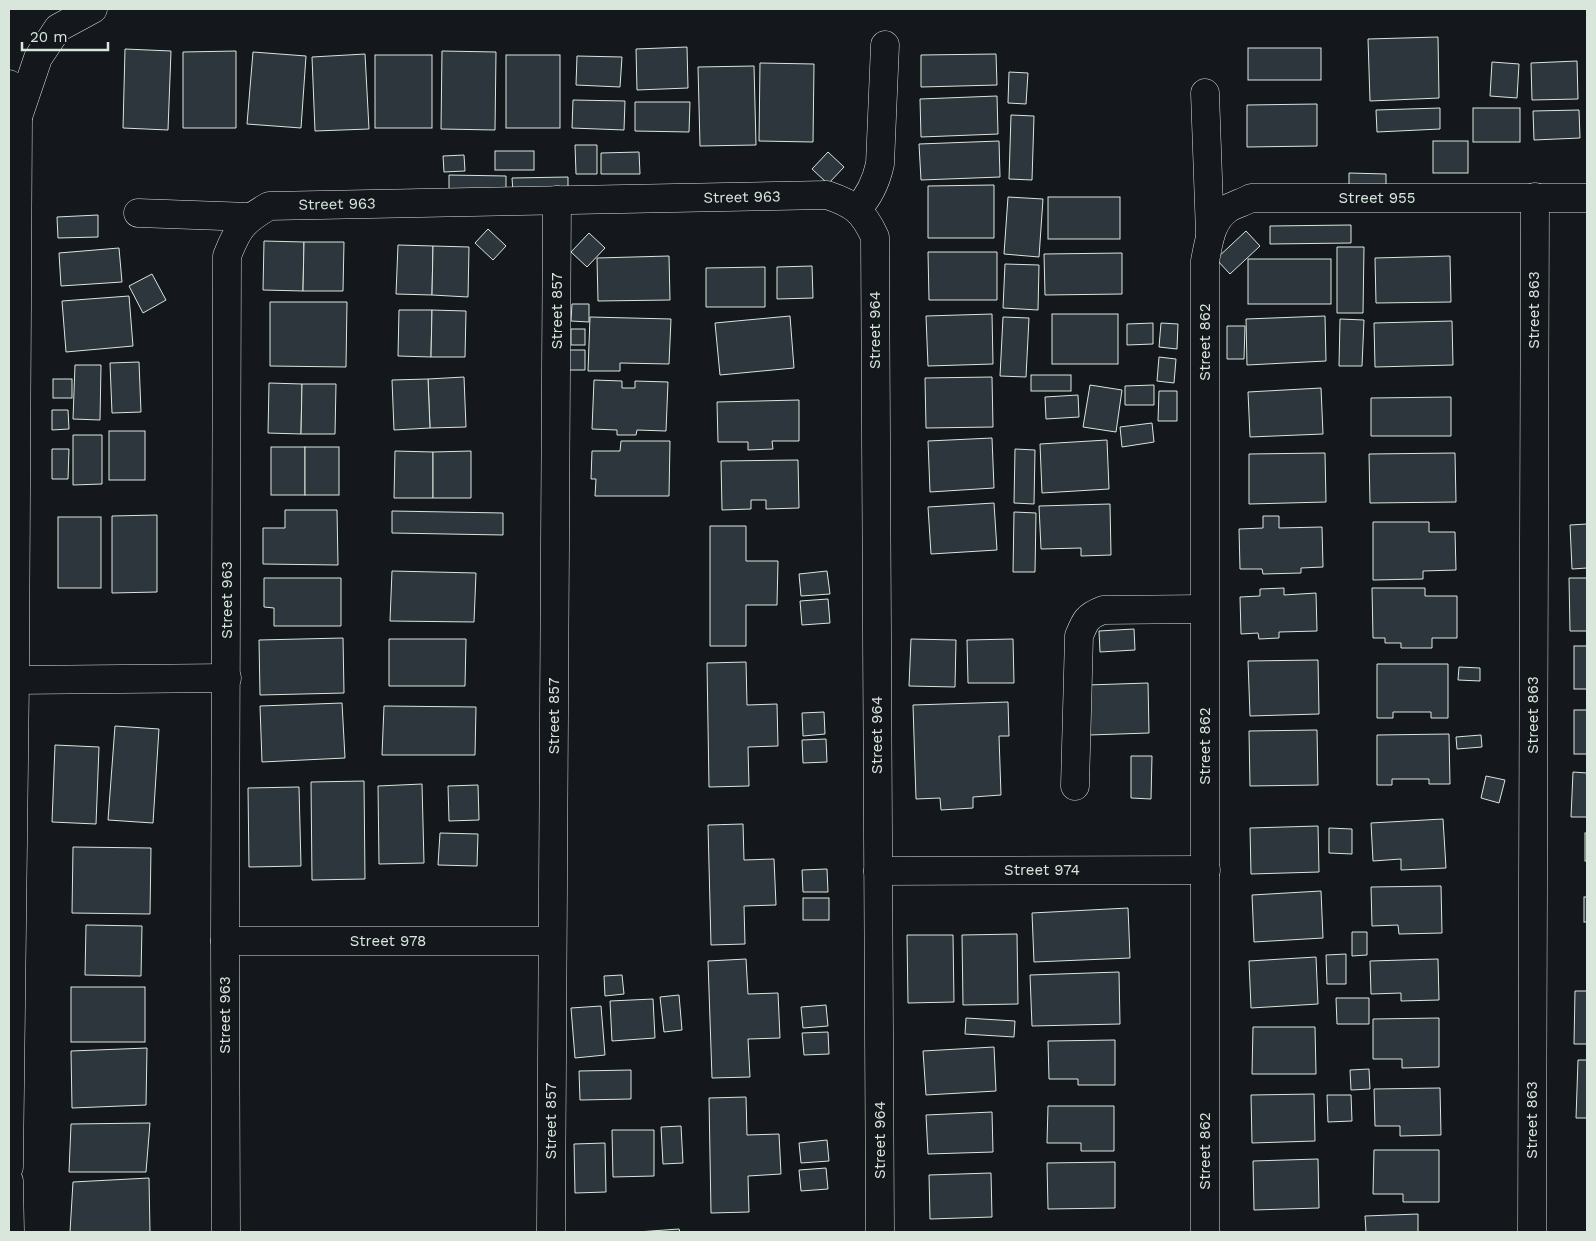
<svg xmlns="http://www.w3.org/2000/svg" width="1596" height="1241" font-family="'Work Sans',sans-serif">
  <style>
    .building { fill: #2c363c; stroke: #d8e6dc }
    .lines { fill: none; stroke-linecap: round; stroke-linejoin: round }
    .minor-casing { stroke: #d8e6dc; stroke-width: 29 }
    .minor { stroke: #14181c; stroke-width: 28 }
    .labels { text-anchor: middle; dominant-baseline: central; stroke-width: 4; stroke-linejoin: round; paint-order: stroke }
    .street-label { font-size: 15px; fill: #d8e6dc; stroke: #14181c }
  </style>
  <rect width="100%" height="100%" fill="#14181c"/>
  <g class="building">
    <polygon points="1438,37 1439,98 1370,101 1368,39"/>
    <polygon points="687,47 688,88 637,90 636,49"/>
    <rect x="1248" y="48" width="73" height="32"/>
    <polygon points="125,49 171,51 168,130 123,128"/>
    <polygon points="236,51 236,128 183,128 183,52"/>
    <polygon points="442,51 496,52 495,130 441,129"/>
    <polygon points="253,52 306,56 301,128 247,124"/>
    <polygon points="365,54 369,129 315,131 312,57"/>
    <polygon points="996,54 997,85 921,87 921,55"/>
    <rect x="375" y="55" width="57" height="73"/>
    <rect x="506" y="55" width="54" height="73"/>
    <polygon points="577,56 622,57 620,87 576,85"/>
    <polygon points="1577,61 1578,99 1532,100 1531,63"/>
    <polygon points="1492,62 1519,64 1517,98 1490,96"/>
    <polygon points="760,63 814,64 813,142 759,141"/>
    <polygon points="754,66 756,145 700,146 698,67"/>
    <polygon points="1009,72 1028,73 1026,104 1008,103"/>
    <polygon points="997,96 998,134 921,137 920,99"/>
    <polygon points="573,100 625,101 624,130 572,128"/>
    <polygon points="635,102 690,102 689,132 635,131"/>
    <polygon points="1317,104 1317,146 1247,147 1247,105"/>
    <polygon points="1440,108 1440,129 1377,132 1376,110"/>
    <rect x="1473" y="108" width="47" height="34"/>
    <polygon points="1579,110 1580,138 1534,140 1533,111"/>
    <polygon points="1011,115 1034,116 1032,180 1009,179"/>
    <polygon points="999,141 1000,177 921,180 919,144"/>
    <rect x="1433" y="141" width="35" height="32"/>
    <polygon points="575,145 597,145 597,174 576,174"/>
    <rect x="495" y="151" width="39" height="19"/>
    <polygon points="639,152 640,174 601,174 601,153"/>
    <polygon points="828,152 844,167 828,184 812,169"/>
    <polygon points="464,155 465,171 444,172 443,156"/>
    <polygon points="1349,173 1386,174 1386,192 1349,191"/>
    <polygon points="449,175 506,176 506,191 449,191"/>
    <polygon points="568,177 568,193 513,192 512,178"/>
    <polygon points="994,185 994,238 928,238 928,186"/>
    <polygon points="1008,197 1043,199 1039,257 1004,254"/>
    <rect x="1048" y="197" width="72" height="42"/>
    <polygon points="98,215 98,237 58,238 57,217"/>
    <polygon points="1351,225 1351,243 1270,244 1270,226"/>
    <polygon points="488,229 506,246 493,260 475,243"/>
    <polygon points="1246,231 1260,246 1230,274 1216,259"/>
    <polygon points="589,233 605,248 587,267 571,252"/>
    <polygon points="264,241 304,242 303,291 263,290"/>
    <polygon points="304,242 344,242 343,291 303,291"/>
    <polygon points="398,245 433,246 432,295 396,294"/>
    <polygon points="433,246 469,247 468,297 432,295"/>
    <polygon points="1337,247 1364,247 1363,313 1337,313"/>
    <polygon points="119,248 122,282 61,286 59,253"/>
    <polygon points="928,252 997,252 997,300 929,300"/>
    <polygon points="1122,253 1122,294 1045,295 1044,254"/>
    <polygon points="669,256 670,300 598,301 597,258"/>
    <polygon points="1450,256 1451,302 1376,303 1375,258"/>
    <rect x="1248" y="259" width="83" height="45"/>
    <polygon points="1005,264 1039,265 1038,310 1003,308"/>
    <polygon points="812,266 813,298 777,299 777,267"/>
    <polygon points="765,267 765,307 706,307 706,268"/>
    <polygon points="152,274 166,300 143,313 129,286"/>
    <polygon points="129,296 133,346 66,352 62,301"/>
    <polygon points="270,302 347,302 346,367 270,366"/>
    <polygon points="572,304 589,304 589,322 571,321"/>
    <polygon points="399,310 432,310 431,357 398,356"/>
    <polygon points="432,310 466,311 465,357 431,357"/>
    <polygon points="992,314 993,364 928,366 926,316"/>
    <rect x="1052" y="314" width="66" height="50"/>
    <polygon points="790,316 794,368 720,375 715,323"/>
    <polygon points="1325,316 1326,361 1247,365 1246,319"/>
    <polygon points="590,317 671,319 669,364 620,363 620,371 588,371"/>
    <polygon points="1003,317 1029,318 1026,377 1000,376"/>
    <polygon points="1340,319 1364,320 1362,366 1339,366"/>
    <polygon points="1452,321 1453,365 1375,367 1374,323"/>
    <polygon points="1153,323 1153,344 1127,345 1127,324"/>
    <polygon points="1161,323 1178,324 1177,349 1159,347"/>
    <polygon points="1227,326 1245,326 1244,359 1227,359"/>
    <rect x="571" y="329" width="14" height="16"/>
    <polygon points="569,350 585,350 585,370 568,370"/>
    <polygon points="1159,357 1176,359 1174,383 1157,381"/>
    <polygon points="139,362 141,412 112,413 110,363"/>
    <polygon points="75,365 101,365 100,420 73,419"/>
    <rect x="1031" y="375" width="40" height="16"/>
    <polygon points="464,377 466,427 430,428 428,379"/>
    <polygon points="992,377 993,427 926,428 925,378"/>
    <rect x="53" y="379" width="19" height="19"/>
    <polygon points="428,379 430,428 394,430 392,380"/>
    <polygon points="594,380 622,381 622,388 635,388 635,381 668,382 666,431 637,430 636,435 617,435 617,430 592,429"/>
    <polygon points="269,383 302,384 301,434 268,433"/>
    <polygon points="302,384 336,384 335,434 301,434"/>
    <polygon points="1090,385 1122,390 1116,432 1083,427"/>
    <polygon points="1154,385 1154,405 1125,405 1125,386"/>
    <polygon points="1321,388 1323,434 1250,437 1248,392"/>
    <polygon points="1159,391 1177,391 1177,421 1158,421"/>
    <polygon points="1078,395 1079,417 1046,419 1045,397"/>
    <polygon points="1451,397 1451,436 1371,436 1371,398"/>
    <polygon points="799,400 799,441 772,441 773,449 748,450 748,442 718,442 717,402"/>
    <polygon points="52,410 68,410 69,429 52,430"/>
    <polygon points="1152,423 1154,442 1122,447 1120,427"/>
    <rect x="109" y="431" width="36" height="49"/>
    <polygon points="73,435 102,435 102,484 73,485"/>
    <polygon points="992,438 994,488 930,492 928,441"/>
    <polygon points="1107,440 1109,489 1042,493 1040,444"/>
    <polygon points="621,441 670,441 669,496 595,496 596,479 591,479 592,451 620,451"/>
    <rect x="271" y="447" width="34" height="48"/>
    <rect x="305" y="447" width="34" height="48"/>
    <polygon points="52,449 69,449 68,479 52,479"/>
    <polygon points="1015,449 1035,450 1034,504 1014,503"/>
    <polygon points="395,451 433,452 433,498 394,498"/>
    <polygon points="471,451 471,498 433,498 433,452"/>
    <polygon points="1325,453 1326,502 1249,504 1249,454"/>
    <polygon points="1455,453 1456,502 1370,503 1369,454"/>
    <polygon points="798,460 799,508 766,509 766,500 751,500 751,509 722,510 721,461"/>
    <polygon points="994,503 997,550 931,554 928,507"/>
    <polygon points="1110,504 1111,555 1081,556 1081,548 1041,549 1039,506"/>
    <polygon points="285,510 337,510 338,565 263,564 263,528 285,528"/>
    <polygon points="392,511 503,513 503,535 392,533"/>
    <polygon points="1014,512 1036,513 1035,572 1013,572"/>
    <polygon points="157,515 157,592 112,593 112,516"/>
    <polygon points="1263,516 1279,516 1279,528 1322,527 1323,567 1301,568 1301,573 1263,574 1262,569 1240,569 1239,529 1263,528"/>
    <rect x="58" y="517" width="43" height="71"/>
    <polygon points="1373,522 1429,522 1429,532 1455,532 1456,570 1423,571 1423,579 1373,580"/>
    <polygon points="1587,524 1587,568 1572,569 1570,525"/>
    <polygon points="710,526 746,526 746,561 778,561 777,605 746,605 746,646 710,646"/>
    <polygon points="392,571 476,573 474,622 390,621"/>
    <polygon points="827,571 830,594 801,596 799,574"/>
    <polygon points="264,578 341,578 341,626 274,626 274,608 264,607"/>
    <polygon points="1569,578 1587,578 1587,631 1570,631"/>
    <polygon points="1284,588 1284,595 1316,593 1317,631 1279,632 1279,638 1259,639 1258,633 1241,634 1240,597 1260,596 1260,589"/>
    <polygon points="1372,588 1425,588 1425,596 1457,596 1457,638 1432,638 1432,648 1401,648 1401,643 1385,643 1385,638 1373,638"/>
    <polygon points="828,599 830,623 802,625 800,601"/>
    <polygon points="1134,629 1135,650 1100,652 1099,631"/>
    <polygon points="343,638 344,693 260,695 259,640"/>
    <polygon points="389,639 466,639 465,686 389,686"/>
    <polygon points="911,639 956,640 955,687 909,686"/>
    <polygon points="1013,639 1014,683 968,683 967,640"/>
    <rect x="1574" y="646" width="13" height="43"/>
    <polygon points="1318,660 1319,714 1250,716 1248,661"/>
    <polygon points="746,662 747,705 777,704 778,746 748,747 749,786 709,787 707,663"/>
    <polygon points="1377,664 1448,664 1448,718 1431,718 1431,712 1393,712 1393,718 1377,718"/>
    <polygon points="1459,667 1480,668 1480,681 1458,680"/>
    <polygon points="1148,683 1149,733 1089,735 1087,685"/>
    <polygon points="1008,702 1009,736 999,736 1001,795 973,797 973,808 941,810 940,798 916,799 913,705"/>
    <polygon points="342,703 345,758 262,762 260,706"/>
    <polygon points="384,706 476,707 475,755 382,755"/>
    <rect x="1574" y="710" width="13" height="44"/>
    <polygon points="824,712 825,734 803,736 802,713"/>
    <polygon points="115,726 159,729 153,823 108,820"/>
    <polygon points="1317,730 1318,785 1250,786 1249,731"/>
    <polygon points="1449,734 1450,784 1429,784 1429,779 1392,779 1392,785 1377,785 1377,735"/>
    <polygon points="1481,735 1482,747 1457,749 1456,737"/>
    <polygon points="826,739 827,762 803,763 802,740"/>
    <polygon points="55,745 99,747 96,824 52,822"/>
    <polygon points="1131,756 1152,756 1151,799 1131,798"/>
    <polygon points="1573,772 1587,773 1587,817 1571,817"/>
    <polygon points="1486,776 1505,780 1499,803 1481,798"/>
    <polygon points="364,781 365,879 312,880 311,782"/>
    <polygon points="422,784 424,863 379,864 378,786"/>
    <polygon points="478,785 479,820 449,821 448,786"/>
    <polygon points="299,787 301,866 249,867 248,788"/>
    <polygon points="1443,819 1446,868 1401,870 1401,859 1373,861 1371,823"/>
    <polygon points="743,824 744,860 774,859 776,905 744,906 745,944 711,945 708,825"/>
    <polygon points="1318,826 1319,872 1251,874 1250,828"/>
    <polygon points="1329,828 1352,829 1352,854 1329,853"/>
    <polygon points="440,833 478,834 477,866 438,865"/>
    <rect x="1585" y="833" width="2" height="28"/>
    <polygon points="73,847 151,848 150,914 72,913"/>
    <polygon points="827,869 828,892 803,892 802,870"/>
    <polygon points="1441,886 1442,933 1399,934 1398,925 1372,926 1371,887"/>
    <polygon points="1321,891 1323,938 1254,942 1252,895"/>
    <rect x="1584" y="897" width="3" height="25"/>
    <rect x="803" y="898" width="26" height="22"/>
    <polygon points="1128,908 1130,958 1034,962 1032,913"/>
    <polygon points="86,925 142,926 141,976 85,975"/>
    <polygon points="1352,932 1367,932 1367,955 1352,956"/>
    <polygon points="1017,934 1018,1004 963,1005 962,935"/>
    <polygon points="907,935 953,935 954,1002 908,1003"/>
    <polygon points="1346,954 1346,984 1327,984 1326,955"/>
    <polygon points="1316,957 1318,1004 1251,1008 1249,961"/>
    <polygon points="746,959 748,994 778,993 780,1038 748,1039 750,1077 712,1078 708,961"/>
    <polygon points="1438,959 1439,1000 1401,1001 1401,993 1371,994 1370,961"/>
    <polygon points="1119,972 1120,1024 1032,1026 1030,975"/>
    <polygon points="622,975 624,994 605,996 604,976"/>
    <rect x="71" y="987" width="74" height="55"/>
    <polygon points="1575,991 1587,991 1587,1044 1574,1044"/>
    <polygon points="679,995 682,1030 664,1032 660,997"/>
    <polygon points="1336,998 1369,998 1369,1024 1337,1024"/>
    <polygon points="653,999 655,1038 612,1041 610,1001"/>
    <polygon points="826,1005 828,1026 803,1028 801,1007"/>
    <polygon points="601,1006 605,1055 575,1058 571,1008"/>
    <polygon points="966,1018 1015,1021 1014,1037 965,1034"/>
    <polygon points="1439,1018 1439,1067 1402,1068 1402,1059 1373,1059 1373,1019"/>
    <polygon points="1253,1027 1315,1027 1316,1074 1252,1074"/>
    <polygon points="828,1032 829,1054 804,1055 802,1033"/>
    <polygon points="1115,1040 1115,1085 1078,1085 1078,1079 1049,1079 1048,1041"/>
    <polygon points="994,1047 996,1091 926,1095 923,1051"/>
    <polygon points="147,1048 146,1105 72,1108 71,1051"/>
    <polygon points="1578,1060 1587,1060 1587,1118 1576,1118"/>
    <polygon points="1369,1069 1370,1089 1351,1090 1350,1070"/>
    <polygon points="631,1070 631,1099 580,1100 579,1071"/>
    <polygon points="1440,1088 1441,1135 1400,1136 1400,1126 1375,1126 1374,1089"/>
    <polygon points="1314,1094 1315,1141 1252,1143 1251,1095"/>
    <polygon points="1327,1095 1351,1095 1352,1121 1328,1122"/>
    <polygon points="746,1097 747,1135 779,1134 781,1174 748,1176 749,1212 711,1213 709,1098"/>
    <polygon points="1048,1106 1114,1106 1114,1151 1081,1151 1081,1143 1047,1143"/>
    <polygon points="992,1112 993,1152 928,1154 926,1115"/>
    <polygon points="150,1123 146,1172 69,1172 71,1124"/>
    <polygon points="681,1126 683,1163 663,1164 661,1127"/>
    <polygon points="612,1130 654,1130 654,1176 613,1177"/>
    <polygon points="827,1140 829,1161 801,1163 799,1143"/>
    <polygon points="605,1143 606,1192 575,1193 574,1144"/>
    <polygon points="1374,1150 1439,1150 1439,1202 1403,1202 1403,1194 1373,1194"/>
    <polygon points="1318,1159 1319,1208 1254,1210 1253,1161"/>
    <polygon points="1115,1162 1115,1208 1048,1209 1047,1163"/>
    <polygon points="826,1168 828,1189 801,1191 799,1170"/>
    <polygon points="991,1173 992,1217 930,1219 929,1175"/>
    <polygon points="149,1178 150,1232 70,1232 73,1182"/>
    <polygon points="1418,1214 1418,1232 1366,1232 1365,1216"/>
    <polygon points="679,1229 680,1232 637,1232"/>
  </g>
  <g class="lines">
    <g class="minor-casing">
      <g id="minor">
        <polyline points="9,84 18,117 15,680 9,1167"/>
        <polyline points="1205,93 1210,234"/>
        <polyline points="18,117 38,58 58,28 93,9"/>
        <path d="M857 209C870 196 876 182 880 164L885 45"/>
        <polyline points="138,213 250,217"/>
        <polyline points="15,680 227,678"/>
        <path d="M1075 786 1079 636C1085 621 1087 616 1103 610L1204 609"/>
        <polyline points="878,871 1206,870"/>
        <polyline points="225,941 552,941"/>
        <polyline points="9,1181 10,1232"/>
        <path d="M226 1232 225 941 227 256C238 228 243 221 269 206L827 195C854 204 863 211 875 237L880 1232"/>
        <polyline points="551,1232 557,200"/>
        <path d="M1205 1232C1206 908 1204 585 1205 261 1209 241 1211 220 1229 208 1236 204 1244 202 1251 198H1587"/>
        <polyline points="1532,1232 1535,197"/>
      </g>
    </g>
    <use href="#minor" class="minor"/>
  </g>
  <g class="labels">
    <g class="street-label">
      <text transform="translate(742 197) rotate(-1)">Street 963</text>
      <text x="1377" y="198">Street 955</text>
      <text transform="translate(337 204) rotate(-1)">Street 963</text>
      <text transform="translate(1534 310) rotate(-90)">Street 863</text>
      <text transform="translate(557 311) rotate(-90)">Street 857</text>
      <text transform="translate(875 330) rotate(-90)">Street 964</text>
      <text transform="translate(1205 342) rotate(-90)">Street 862</text>
      <text transform="translate(227 600) rotate(-90)">Street 963</text>
      <text transform="translate(1533 715) rotate(-90)">Street 863</text>
      <text transform="translate(554 716) rotate(-90)">Street 857</text>
      <text transform="translate(877 735) rotate(-90)">Street 964</text>
      <text transform="translate(1205 746) rotate(-90)">Street 862</text>
      <text x="1042" y="870">Street 974</text>
      <text x="388" y="941">Street 978</text>
      <text transform="translate(225 1015) rotate(-90)">Street 963</text>
      <text transform="translate(1532 1120) rotate(-90)">Street 863</text>
      <text transform="translate(551 1121) rotate(-90)">Street 857</text>
      <text transform="translate(880 1140) rotate(-90)">Street 964</text>
      <text transform="translate(1205 1151) rotate(-90)">Street 862</text>
    </g>
  </g>
  <rect width="1596" height="1241" fill="none" stroke="#d8e6dc" stroke-width="20"/>
  <path d="M22 42v8h86v-8" fill="none" stroke="#d8e6dc" stroke-width="2.5"/>
  <text x="30" y="42" font-size="15" fill="#d8e6dc" stroke="#14181c" stroke-width="4" paint-order="stroke">20 m</text>
</svg>
